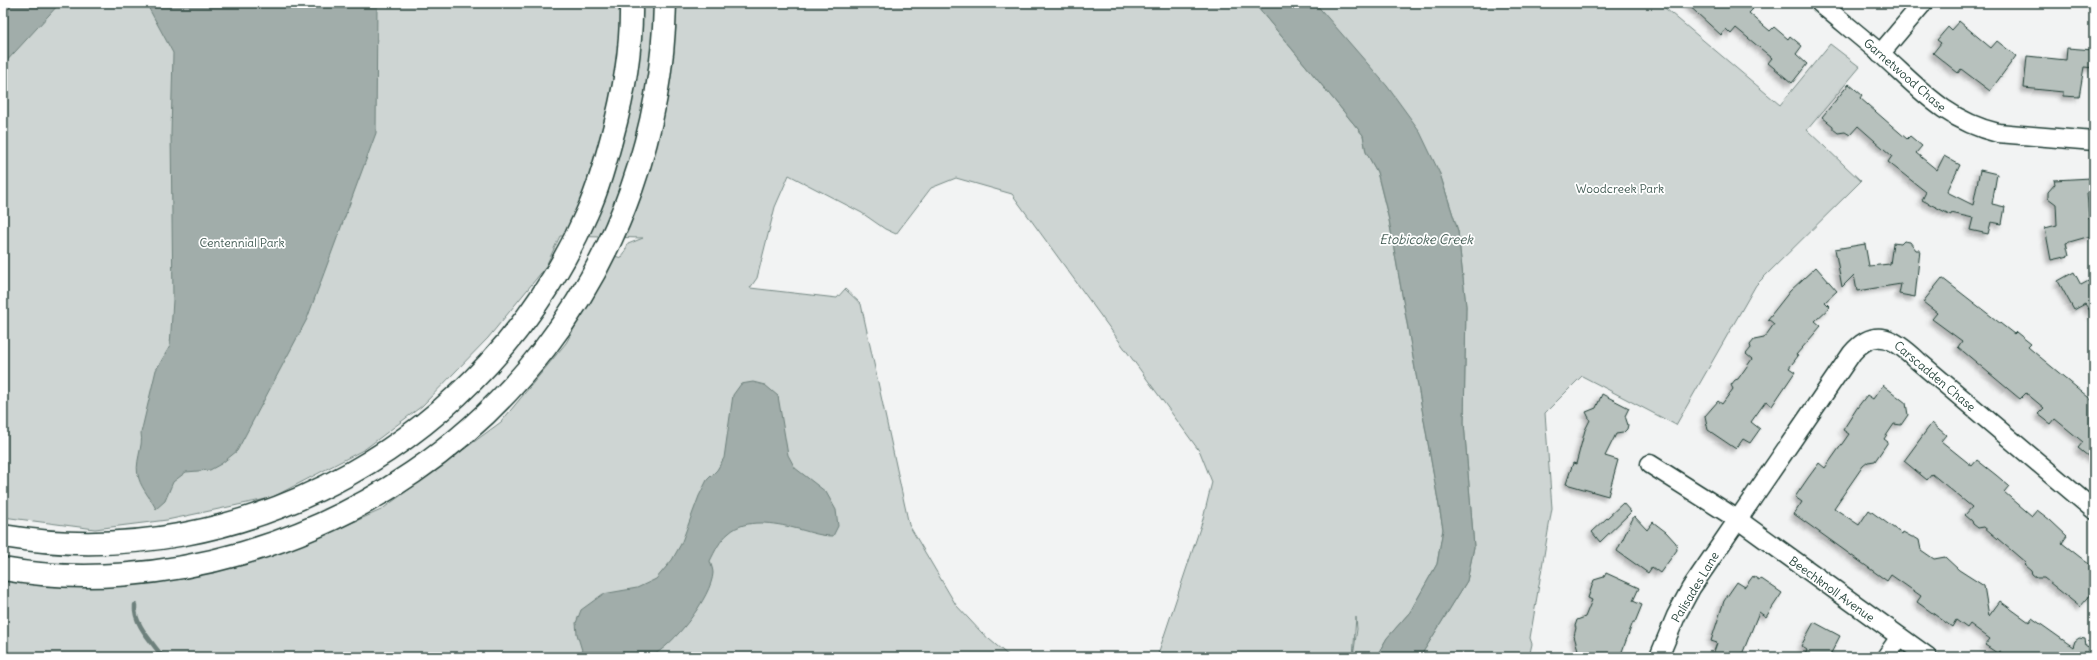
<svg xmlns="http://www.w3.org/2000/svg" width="2097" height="660" font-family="Delius,sans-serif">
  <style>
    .green { fill: #ced5d3; stroke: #768984 }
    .water { fill: #a1adaa; stroke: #6d807b }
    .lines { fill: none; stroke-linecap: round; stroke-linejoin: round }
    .stream { stroke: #6d807b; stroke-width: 4.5 }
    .building { fill: #b7c1bd; stroke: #1f3d34; filter: url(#shadow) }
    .minor-casing { stroke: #1f3d34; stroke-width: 21 }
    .tertiary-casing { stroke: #1f3d34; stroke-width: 25 }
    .minor { stroke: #fff; stroke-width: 18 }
    .tertiary { stroke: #fff; stroke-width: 22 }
    .labels { text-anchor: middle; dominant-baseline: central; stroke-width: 3.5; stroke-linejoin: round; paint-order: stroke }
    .street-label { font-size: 12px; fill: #1f3d34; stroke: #fff }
    .park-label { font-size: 12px; fill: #425b54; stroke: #fff }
    .water-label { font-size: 13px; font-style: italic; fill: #465f57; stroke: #fff }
  </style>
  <defs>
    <filter id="shadow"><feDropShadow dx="-3.5" dy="3.5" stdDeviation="2" flood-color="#0004"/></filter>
  </defs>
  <rect width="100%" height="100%" fill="#f2f3f3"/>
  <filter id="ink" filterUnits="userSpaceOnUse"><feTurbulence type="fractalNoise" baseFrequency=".025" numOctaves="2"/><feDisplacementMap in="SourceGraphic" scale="8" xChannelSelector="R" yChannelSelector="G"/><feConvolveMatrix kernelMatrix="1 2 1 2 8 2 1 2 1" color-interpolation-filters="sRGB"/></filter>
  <g filter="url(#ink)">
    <g class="green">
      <polygon points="3,3 1254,3 1363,135 1366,152 1377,172 1389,220 1443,529 1437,564 1410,612 1387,638 1376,657 1353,657 1357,629 1356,617 1353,657 1157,657 1203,519 1212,482 1200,452 1012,194 956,178 931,188 896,234 885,229 862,213 789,175 775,207 757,278 750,288 837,298 845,289 861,304 909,525 956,605 982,633 1010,657 3,657 3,574 85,584 146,584 216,571 299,546 381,510 501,422 566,343 614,256 622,258 628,244 643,238 560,236 545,268 488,338 422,406 365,449 271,498 167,520 95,529 3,517"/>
      <polygon points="1315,3 1659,3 1780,105 1830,44 1860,67 1807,130 1861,181 1756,285 1676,425 1582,376 1545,413 1552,508 1530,638 1532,644 1529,657 1420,657 1467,581 1474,547 1464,423 1466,306 1458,231 1440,174"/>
    </g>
    <g class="water">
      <polygon points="3,3 60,3 3,65"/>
      <path d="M146 3H377L376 133 307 319 237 451 221 464 210 470 186 472 173 482 165 501 156 509C151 499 142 489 139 479 133 464 144 447 141 433L156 370 170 346 173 300 171 134 173 53Z"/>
      <polygon points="1254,3 1315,3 1387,86 1419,130 1440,174 1458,231 1466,306 1464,423 1474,547 1467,581 1420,657 1376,657 1387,638 1410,612 1437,564 1443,529 1389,220 1377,172 1366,152 1363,135"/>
      <path d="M753 382 765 385 778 396 788 455 795 468 826 492 836 510 838 526 833 536C818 536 808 531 794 528 775 523 745 518 729 533 720 540 715 551 710 561 711 565 713 569 713 573 712 596 673 647 651 656 643 660 595 657 584 657L577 634 576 623 581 610 603 594 637 588 656 579 672 560 681 544 699 496 707 480 717 470 724 458 733 395 741 384Z"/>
    </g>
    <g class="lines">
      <path class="stream" d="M135 605C133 623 152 642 162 656"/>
    </g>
    <g class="building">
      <polygon points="1686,3 1746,3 1753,9 1749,13 1770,31 1774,27 1788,39 1790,36 1802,46 1796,54 1807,64 1792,83 1768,63 1772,58 1736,28 1731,34 1726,29 1721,35"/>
      <polygon points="1959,21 1991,48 1997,41 2016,56 1990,91 1961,69 1958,73 1933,53 1941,43 1937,40 1948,27 1951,30"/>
      <polygon points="2067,48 2094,50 2094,68 2084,67 2079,97 2063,96 2063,92 2024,88 2027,56 2066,60"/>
      <polygon points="1849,84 1862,95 1860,98 1907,139 1910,136 1922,146 1916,153 1937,170 1944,156 1960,165 1947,192 1973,205 1980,170 1997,174 1992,204 2005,207 2002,224 1991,222 1988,234 1970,230 1973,218 1951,213 1951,215 1922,200 1926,192 1888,162 1892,156 1858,126 1850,135 1845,132 1838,133 1833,129 1833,126 1822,117"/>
      <polygon points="2091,178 2091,193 2087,193 2089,219 2092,218 2094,235 2066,243 2069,256 2051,260 2045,228 2057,225 2056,204 2048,198 2048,192 2055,184 2054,180"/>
      <polygon points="1904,241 1910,242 1916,250 1920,250 1915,297 1899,294 1901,284 1857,291 1854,275 1842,287 1835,249 1865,244 1869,266 1890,264 1893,243 1901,244"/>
      <polygon points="1816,267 1837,291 1825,302 1830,307 1815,321 1821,326 1796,355 1798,356 1789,368 1795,372 1772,406 1766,401 1751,422 1760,429 1750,443 1743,439 1736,449 1708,430 1705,416 1718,401 1722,404 1733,389 1731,385 1735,380 1738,379 1752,359 1746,354 1751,348 1750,345 1754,340 1764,338 1774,324 1768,319 1790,291"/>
      <polygon points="2074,272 2081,285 2094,278 2094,316 2085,304 2074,310 2058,281"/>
      <polygon points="1942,278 2014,334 2016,332 2031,344 2028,347 2094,402 2094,461 2078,448 2083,442 2055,419 2051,424 2038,414 2044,408 2026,393 2020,399 1958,347 1962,341 1932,319 1937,313 1923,302"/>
      <polygon points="1883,385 1906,403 1908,415 1901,425 1894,424 1884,439 1888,442 1875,461 1868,462 1863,466 1834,508 1859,525 1869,510 1902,534 1903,532 1912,537 1914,537 1919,540 1921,550 1934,559 1945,557 1959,570 1984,586 1989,616 2000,601 2029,622 2032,618 2073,647 2075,641 2079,638 2085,639 2086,646 2094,648 2094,657 2008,657 1999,651 1997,653 1985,645 1990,639 1970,624 1967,628 1956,620 1952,627 1917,602 1921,596 1891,575 1887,581 1794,514 1802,502 1795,497 1808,478 1819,463 1825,468 1849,434 1843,430 1857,408 1867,395 1873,399"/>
      <polygon points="1602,394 1629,408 1625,416 1628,425 1627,429 1623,433 1616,434 1605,456 1618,460 1608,496 1566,484 1573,463 1576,464 1585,430 1590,420 1586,412 1596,408"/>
      <polygon points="1932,423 1946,435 1941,441 1972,466 1977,460 1996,475 2009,486 2004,492 2032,516 2037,510 2050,520 2067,536 2062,543 2094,568 2094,591 2080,607 2044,578 2037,578 2032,574 2031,571 2024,565 2026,563 1984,527 1978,528 1973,524 1972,521 1965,515 1972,507 1932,474 1927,480 1904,461"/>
      <polygon points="1623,503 1631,512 1600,542 1592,532"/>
      <polygon points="1634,516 1647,530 1653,522 1666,532 1676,543 1677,550 1660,573 1652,567 1648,573 1617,551"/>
      <polygon points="1606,573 1639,588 1633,601 1642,605 1635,622 1633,622 1620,657 1580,657 1574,636 1576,628 1575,626 1577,620 1585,617 1592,600 1588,598 1594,580 1604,577"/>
      <polygon points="1753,576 1759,580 1760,578 1782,593 1766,617 1759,612 1741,657 1712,657 1717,643 1711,641 1724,601 1737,582 1745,587"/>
      <polygon points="1814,622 1840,636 1829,657 1804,657 1807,650 1801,646"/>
    </g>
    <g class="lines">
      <g class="minor-casing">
        <g id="minor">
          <path d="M1820 3C1840 20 1861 37 1881 54 1920 89 1945 120 1998 133L2094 141"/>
          <polyline points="1880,54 1923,3"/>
          <polyline points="1650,464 1737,519 1928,657"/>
          <path d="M1659 657 1676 616 1691 588 1852 353C1876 325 1896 340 1918 361L2094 510"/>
          <polyline points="1886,657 1900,637"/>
        </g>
      </g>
      <g class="tertiary-casing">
        <g id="tertiary">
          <path d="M3 536C246 577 489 437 587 213 598 189 605 163 612 137 624 93 632 49 631 3"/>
          <path d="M3 569C82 583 166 575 243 553 491 480 660 262 665 3"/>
        </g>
      </g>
      <use href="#minor" class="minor"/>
      <use href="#tertiary" class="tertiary"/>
    </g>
  </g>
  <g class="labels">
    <g class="street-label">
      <text transform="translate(1905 75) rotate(41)">Garnetwood Chase</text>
      <text transform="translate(1935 376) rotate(40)">Carscadden Chase</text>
      <text transform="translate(1695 587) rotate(-59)">Palisades Lane</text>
      <text transform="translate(1832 589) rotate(36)">Beechknoll Avenue</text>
    </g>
    <g class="park-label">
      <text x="1620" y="188">Woodcreek Park</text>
      <text x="242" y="242">Centennial Park</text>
    </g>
    <g class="water-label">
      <text x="1426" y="239">Etobicoke Creek</text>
    </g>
  </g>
  <rect width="2097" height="660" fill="none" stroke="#fff" stroke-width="16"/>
  <rect x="8" y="8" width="2081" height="644" fill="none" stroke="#1f3d34" stroke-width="1.5" filter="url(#ink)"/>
</svg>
